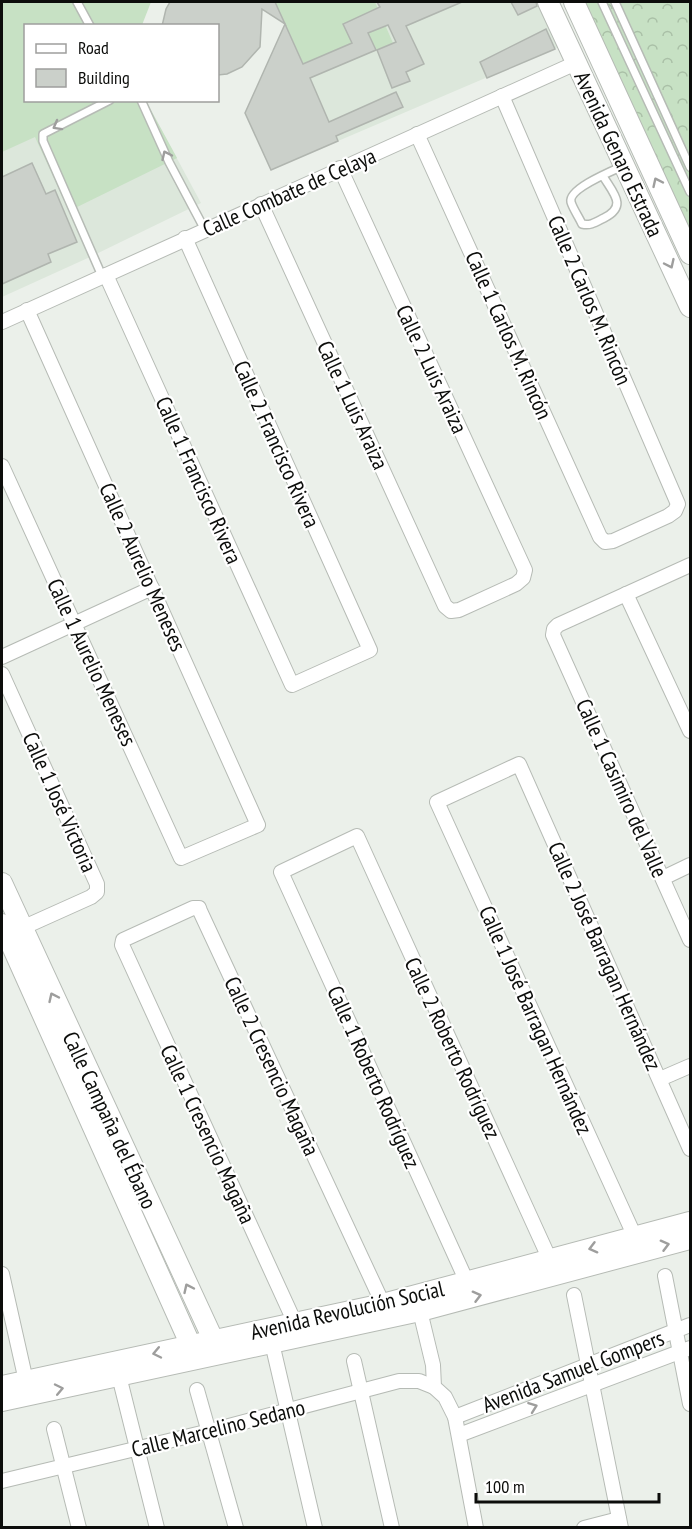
<svg xmlns="http://www.w3.org/2000/svg" width="692" height="1529" font-family="'PT Sans Narrow',sans-serif">
  <style>
    .built { fill: #dce7db }
    .grass { fill: #c7e1c4 }
    .forest { fill: url(#forest-crowns) }
    .building { fill: #cbd0ca; stroke: #b0b5af; stroke-width: 1.5 }
    .lines { fill: none; stroke-linecap: round; stroke-linejoin: round }
    .lane-casing { stroke: #b6bbb5; stroke-width: 10 }
    .street-casing { stroke: #b6bbb5; stroke-width: 16 }
    .secondary-casing { stroke: #b6bbb5; stroke-width: 22 }
    .lane { stroke: #fff; stroke-width: 7 }
    .street { stroke: #fff; stroke-width: 14 }
    .secondary { stroke: #fff; stroke-width: 20 }
    .oneway { stroke: #9e9e9d }
    .labels { text-anchor: middle; dominant-baseline: central; stroke-width: 4.5; stroke-linejoin: round; paint-order: stroke }
    .street-label { font-size: 22px; fill: #0c0d0b; stroke: #fff }
  </style>
  <defs>
    <pattern id="forest-crowns" width="20" height="18" patternUnits="userSpaceOnUse" patternTransform="scale(1.5)"><rect width="20" height="18" fill="#c7e1c4"/><path d="M2 6a3 3 0 1 1 6 0M12 15a3 3 0 1 1 6 0" fill="none" stroke="#aac0a7"/></pattern>
  </defs>
  <rect width="100%" height="100%" fill="#ebf0ea"/>
  <g class="built">
    <polygon points="2,2 26,26 26,100 146,101 201,203 90,257 2,297"/>
    <polygon points="275,2 542,2 563,45 338,141"/>
  </g>
  <g class="grass">
    <polygon points="2,2 151,2 142,25 26,26 26,100 146,101 177,158 69,211 35,137 2,152"/>
    <polygon points="275,2 375,2 393,43 310,78"/>
  </g>
  <polygon class="forest" points="583,2 690,2 690,237"/>
  <g class="building">
    <polygon points="170,2 275,2 285,24 262,9 260,47 242,67 227,74 218,75 218,26 162,26 166,9"/>
    <polygon points="377,2 462,2 406,26 424,64 406,72 410,81 392,88 377,50 396,42 388,25 368,33 376,50 310,78 329,122 396,92 403,107 336,136 338,141 271,170 245,113 285,24 303,64 352,43 343,24 380,7"/>
    <polygon points="511,2 536,2 537,6 518,15"/>
    <polygon points="546,29 555,49 487,78 480,62"/>
    <polygon points="32,163 46,194 55,190 77,242 48,254 51,262 2,284 2,177"/>
  </g>
  <g class="lines">
    <g class="lane-casing">
      <g id="lane">
        <polyline points="77,2 90,26"/>
        <polyline points="602,2 690,192"/>
        <polyline points="615,2 690,167"/>
        <polyline points="141,100 169,162 205,230"/>
        <path d="M603 176C613 193 628 206 604 218 596 222 591 226 582 224 579 217 573 209 571 202 568 189 612 171 623 166"/>
        <polyline points="102,276 43,141 43,134 110,100"/>
      </g>
    </g>
    <g class="street-casing">
      <g id="street">
        <polyline points="417,134 600,537 605,542 613,541 668,516 675,511 678,504 502,96"/>
        <polyline points="261,204 445,606 451,611 459,610 516,584 523,578 525,570 340,168"/>
        <polyline points="106,275 292,685 370,650 185,238"/>
        <polyline points="2,322 576,63"/>
        <polyline points="2,466 181,858 258,825 27,310"/>
        <polyline points="690,565 558,625 554,629 553,635 690,940"/>
        <polyline points="626,594 690,731"/>
        <polyline points="2,657 152,588"/>
        <polyline points="2,674 97,884 97,892 91,897 22,928"/>
        <polyline points="663,878 690,865"/>
        <polyline points="660,1079 690,1066"/>
        <polyline points="635,1237 437,802 519,764 690,1149"/>
        <polyline points="2,1274 26,1381"/>
        <polyline points="665,1276 690,1404"/>
        <polyline points="467,1282 281,872 357,836 550,1260"/>
        <polyline points="574,1295 621,1528"/>
        <polyline points="420,1311 433,1365 434,1387 445,1397 455,1417 476,1528"/>
        <polyline points="295,1323 122,945 123,940 193,908 199,908 200,911 383,1304"/>
        <polyline points="272,1343 315,1528"/>
        <polyline points="354,1361 392,1528"/>
        <polyline points="119,1376 157,1528"/>
        <polyline points="197,1390 236,1528"/>
        <polyline points="455,1417 690,1325"/>
        <polyline points="54,1429 79,1528"/>
        <polyline points="459,1435 690,1348"/>
        <polyline points="2,1481 210,1431 399,1381 419,1381 434,1387"/>
        <polyline points="584,1528 619,1519"/>
      </g>
    </g>
    <g class="secondary-casing">
      <g id="secondary">
        <polyline points="548,2 690,307"/>
        <polyline points="574,2 690,254"/>
        <polyline points="2,883 218,1350"/>
        <polyline points="2,924 196,1357"/>
        <polyline points="2,1386 383,1304 690,1222"/>
        <polyline points="2,1401 420,1311 690,1239"/>
      </g>
    </g>
    <use href="#lane" class="lane"/>
    <use href="#street" class="street"/>
    <use href="#secondary" class="secondary"/>
  </g>
  <defs><path id="oneway-chevron" d="M-2-3.5L2.5 0L-2 3.5" fill="none" stroke-width="1.6" stroke-linecap="round" stroke-linejoin="round" transform="scale(1.5)"/></defs>
  <g class="oneway">
    <use href="#oneway-chevron" transform="translate(57 126) rotate(151)"/>
    <use href="#oneway-chevron" transform="translate(166 155) rotate(-115)"/>
    <use href="#oneway-chevron" transform="translate(657 182) rotate(-115)"/>
    <use href="#oneway-chevron" transform="translate(670 264) rotate(65)"/>
    <use href="#oneway-chevron" transform="translate(53 997) rotate(-115)"/>
    <use href="#oneway-chevron" transform="translate(665 1245) rotate(-15)"/>
    <use href="#oneway-chevron" transform="translate(593 1248) rotate(165)"/>
    <use href="#oneway-chevron" transform="translate(188 1288) rotate(-115)"/>
    <use href="#oneway-chevron" transform="translate(477 1296) rotate(-15)"/>
    <use href="#oneway-chevron" transform="translate(157 1353) rotate(168)"/>
    <use href="#oneway-chevron" transform="translate(59 1389) rotate(-12)"/>
    <use href="#oneway-chevron" transform="translate(533 1407) rotate(-20)"/>
  </g>
  <g class="labels">
    <g class="street-label">
      <text transform="translate(619 154) rotate(65)">Avenida Genaro Estrada</text>
      <text transform="translate(289 192) rotate(-24)">Calle Combate de Celaya</text>
      <text transform="translate(590 300) rotate(67)">Calle 2 Carlos M. Rincón</text>
      <text transform="translate(509 335) rotate(66)">Calle 1 Carlos M. Rincón</text>
      <text transform="translate(432 369) rotate(65)">Calle 2 Luis Araiza</text>
      <text transform="translate(353 405) rotate(65)">Calle 1 Luis Araiza</text>
      <text transform="translate(277 444) rotate(66)">Calle 2 Francisco Rivera</text>
      <text transform="translate(199 480) rotate(66)">Calle 1 Francisco Rivera</text>
      <text transform="translate(143 567) rotate(66)">Calle 2 Aurelio Meneses</text>
      <text transform="translate(92 662) rotate(65)">Calle 1 Aurelio Meneses</text>
      <text transform="translate(622 788) rotate(66)">Calle 1 Casimiro del Valle</text>
      <text transform="translate(60 802) rotate(66)">Calle 1 José Victoria</text>
      <text transform="translate(605 956) rotate(66)">Calle 2 José Barragan Hernández</text>
      <text transform="translate(536 1020) rotate(66)">Calle 1 José Barragan Hernández</text>
      <text transform="translate(453 1048) rotate(65)">Calle 2 Roberto Rodríguez</text>
      <text transform="translate(272 1066) rotate(65)">Calle 2 Cresencio Magaña</text>
      <text transform="translate(374 1077) rotate(66)">Calle 1 Roberto Rodríguez</text>
      <text transform="translate(110 1120) rotate(65)">Calle Campaña del Ébano</text>
      <text transform="translate(208 1134) rotate(65)">Calle 1 Cresencio Magaña</text>
      <text transform="translate(347 1310) rotate(-13)">Avenida Revolución Social</text>
      <text transform="translate(573 1371) rotate(-21)">Avenida Samuel Gompers</text>
      <text transform="translate(218 1428) rotate(-14)">Calle Marcelino Sedano</text>
    </g>
  </g>
  <rect width="692" height="1529" fill="none" stroke="#0c0d0b" stroke-width="6"/>
  <rect x="24" y="24" width="195" height="78" fill="#ffffff" stroke="#9e9e9d" stroke-width="1.5"/>
  <rect x="36" y="44" width="30" height="9" fill="#ffffff" stroke="#9e9e9d" stroke-width="1.5"/>
  <text x="78" y="54" font-size="18" fill="#0c0d0b">Road</text>
  <rect x="36" y="69" width="30" height="18" fill="#cbd0ca" stroke="#9e9e9d" stroke-width="1.5"/>
  <text x="78" y="84" font-size="18" fill="#0c0d0b">Building</text>
  <path d="M476 1493v9h183v-9" fill="none" stroke="#0c0d0b" stroke-width="3"/>
  <text x="485" y="1493" font-size="18" fill="#0c0d0b" stroke="#ffffff" stroke-width="4.5" paint-order="stroke">100 m</text>
</svg>
